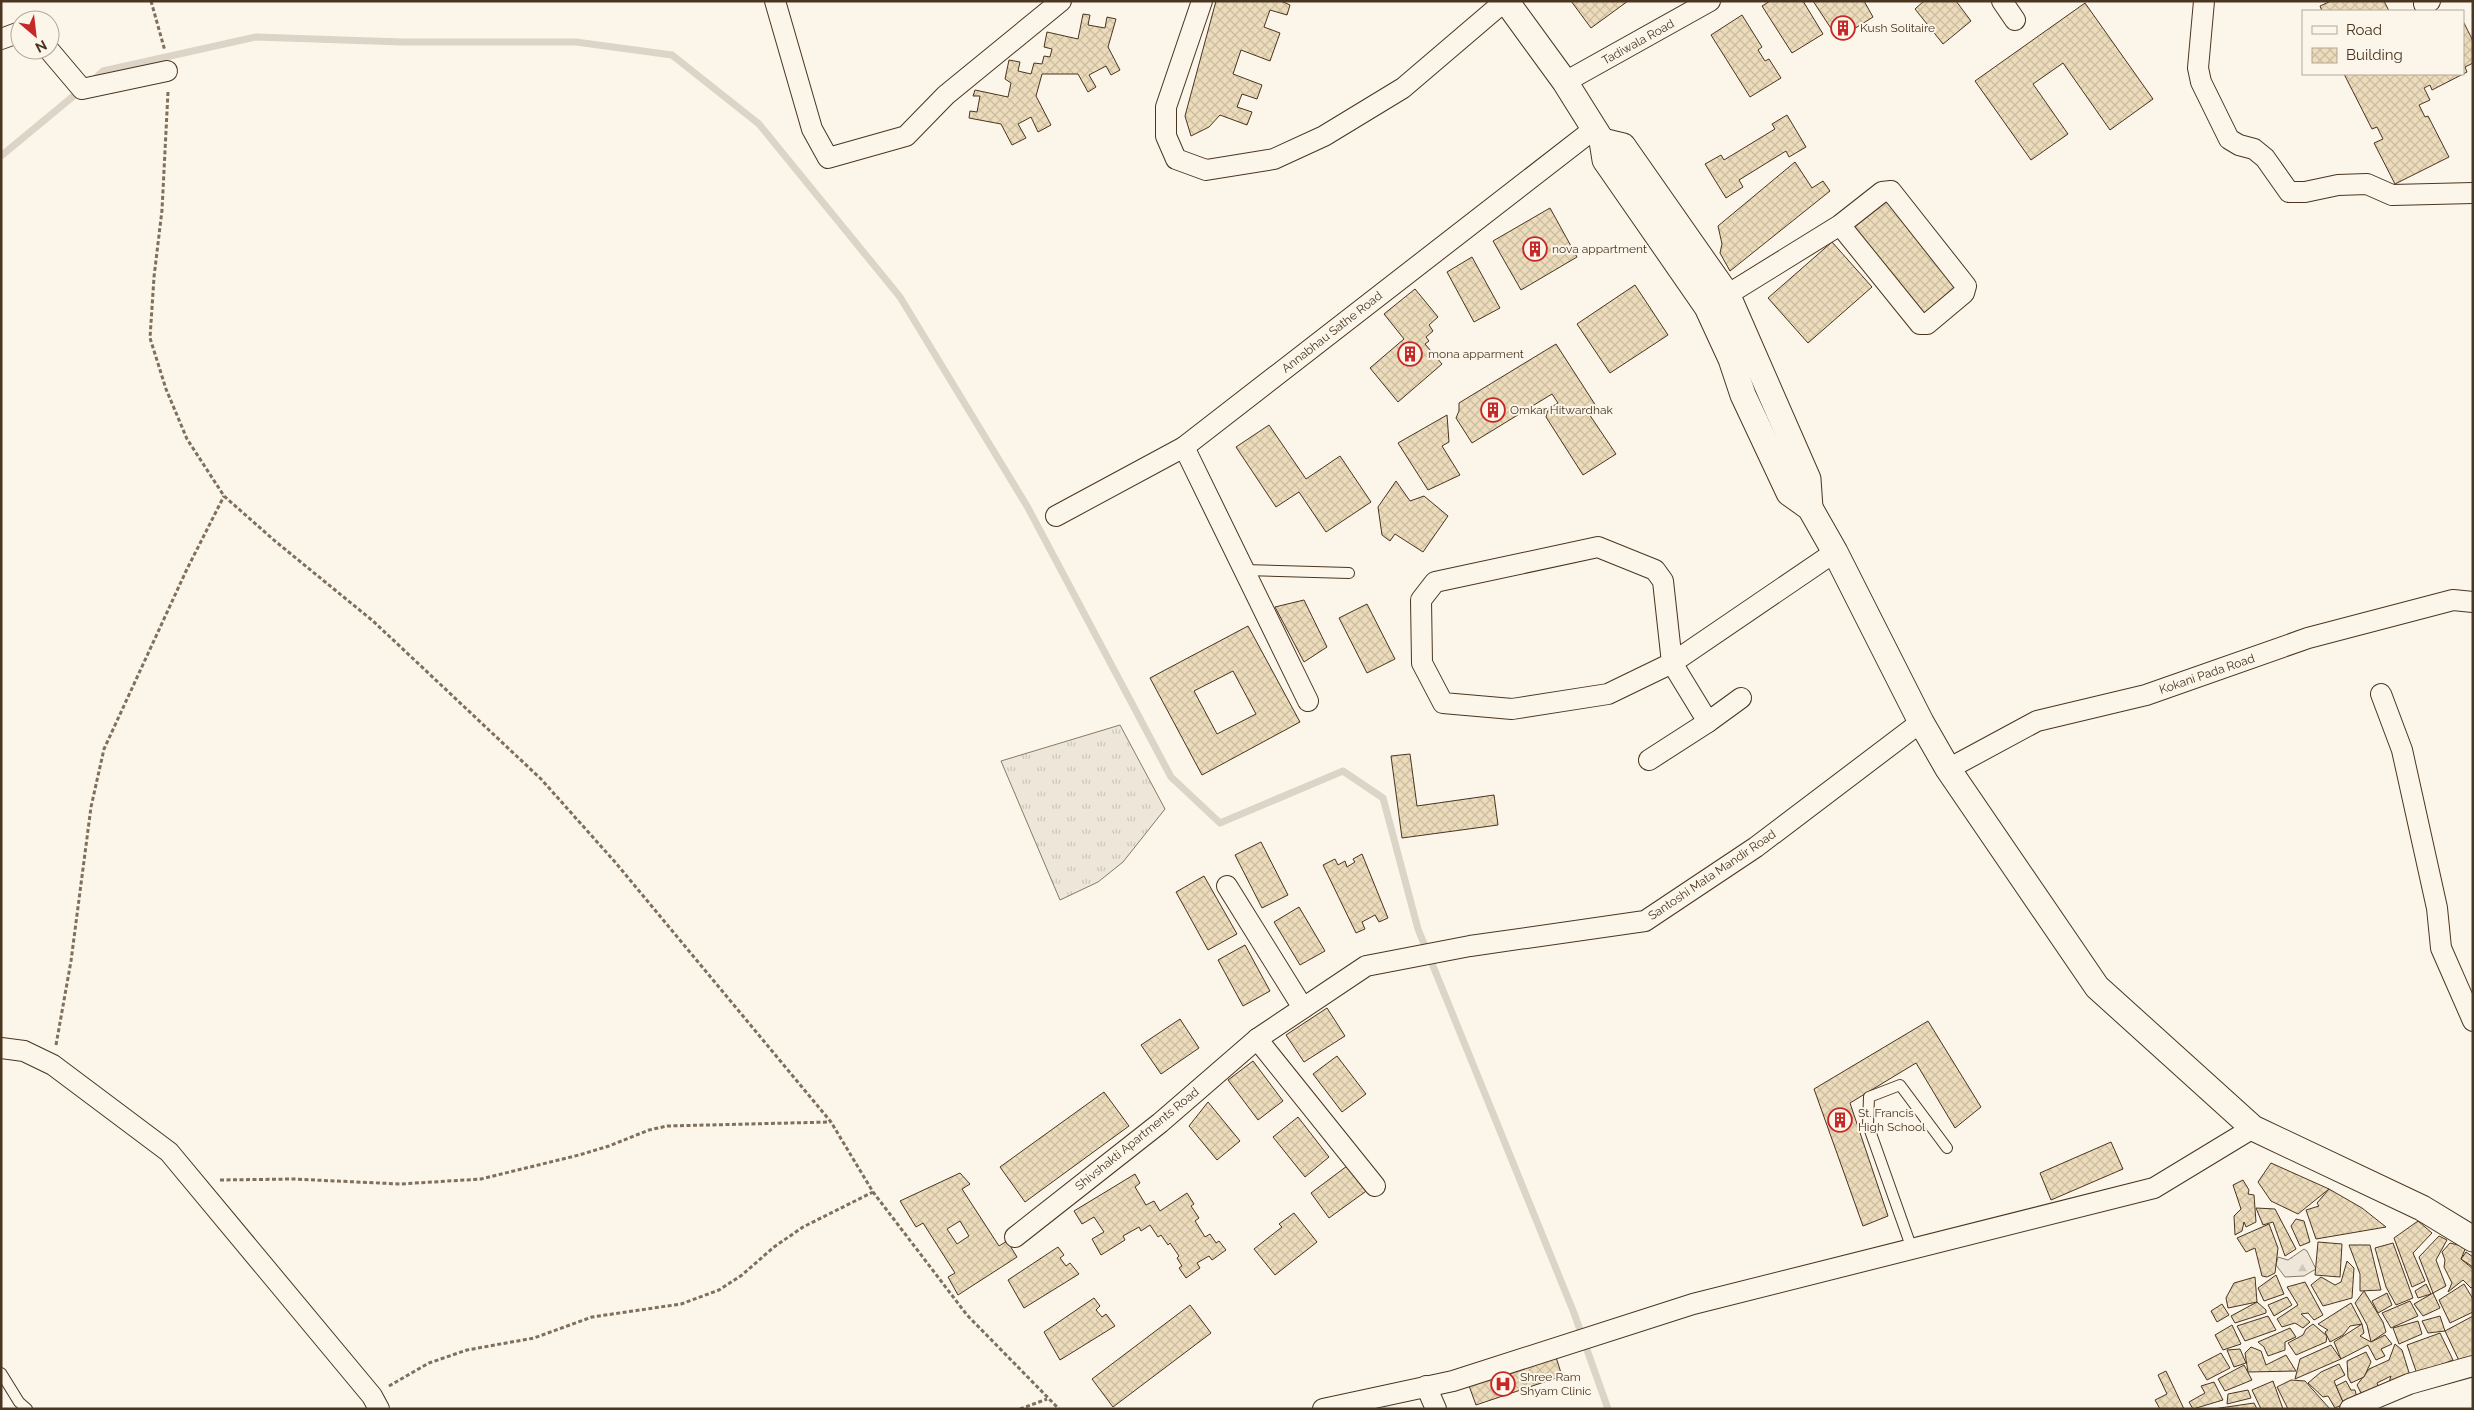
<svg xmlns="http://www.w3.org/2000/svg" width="2474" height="1410" font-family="Raleway,sans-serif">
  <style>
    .grass { fill: url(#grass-tufts); stroke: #887966 }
    .forest { fill: url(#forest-firs); stroke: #887966 }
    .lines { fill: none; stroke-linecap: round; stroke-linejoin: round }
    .stream { stroke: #dcd4c6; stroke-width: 7 }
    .building { fill: url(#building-cross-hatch); stroke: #4a3520; fill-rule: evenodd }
    .service-casing { stroke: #4a3520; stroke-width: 12 }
    .minor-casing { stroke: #4a3520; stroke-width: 22 }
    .tertiary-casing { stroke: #4a3520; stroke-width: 27 }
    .path { stroke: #7f6f5c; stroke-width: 3; stroke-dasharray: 4 2.5; stroke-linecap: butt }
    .service { stroke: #fbf6e9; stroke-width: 10 }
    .minor { stroke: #fbf6e9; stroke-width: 20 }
    .tertiary { stroke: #fbf6e9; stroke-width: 25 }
    .labels { text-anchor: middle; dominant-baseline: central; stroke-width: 4; stroke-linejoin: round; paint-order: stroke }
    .poi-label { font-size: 12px; fill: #4a3520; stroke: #fbf6e9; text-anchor: start }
    .street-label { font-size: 12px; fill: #4a3520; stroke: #fbf6e9 }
  </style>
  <defs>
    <pattern id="grass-tufts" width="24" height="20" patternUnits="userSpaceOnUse" patternTransform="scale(1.25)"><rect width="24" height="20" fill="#ede6d9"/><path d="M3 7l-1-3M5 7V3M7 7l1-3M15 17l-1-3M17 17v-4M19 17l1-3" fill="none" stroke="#cdc6ba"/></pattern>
    <pattern id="forest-firs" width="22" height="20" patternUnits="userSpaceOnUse" patternTransform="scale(1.25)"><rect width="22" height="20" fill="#ede6d9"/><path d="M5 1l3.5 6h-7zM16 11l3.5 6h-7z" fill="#cdc6ba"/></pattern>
    <pattern id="building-cross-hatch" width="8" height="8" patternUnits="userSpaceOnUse" patternTransform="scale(1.25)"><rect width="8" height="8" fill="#ecdcbc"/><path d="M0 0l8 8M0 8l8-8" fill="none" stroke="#ccbda1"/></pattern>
  </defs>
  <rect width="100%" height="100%" fill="#fbf6e9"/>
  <polygon class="grass" points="1120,725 1165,809 1123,862 1098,882 1060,900 1001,761"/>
  <polygon class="forest" points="2304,1249 2307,1251 2316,1269 2304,1276 2285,1277 2276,1265 2278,1257 2288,1260"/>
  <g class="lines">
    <g class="stream">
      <polyline points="92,81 103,71 256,37 402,42 576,42 672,55 759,124 900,297 1027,506 1171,777 1220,823 1343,771 1383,798 1418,929 1574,1313 1608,1409"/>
      <polyline points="1,156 82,89"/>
    </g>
  </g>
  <g class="building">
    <polygon points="1216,1 1281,1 1290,5 1287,15 1270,10 1264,27 1280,33 1270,61 1241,50 1233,74 1262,85 1257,99 1242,94 1237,107 1252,112 1247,125 1220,115 1209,127 1191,136 1185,116"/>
    <polygon points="1571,1 1628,1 1591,28"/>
    <polygon points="1770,1 1803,1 1823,34 1792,53 1762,6"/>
    <polygon points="1813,1 1864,1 1873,17 1838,39"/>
    <polygon points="1924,1 1956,1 1971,21 1943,44 1915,9"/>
    <polygon points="2331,1 2384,1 2389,11 2322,11 2320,6"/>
    <polygon points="2085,3 2153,99 2110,130 2063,63 2033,84 2068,134 2031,160 1975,81"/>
    <polygon points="1083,14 1090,15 1088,25 1105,28 1107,17 1116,19 1108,47 1120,70 1111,75 1106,66 1089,75 1096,87 1088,92 1078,74 1042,74 1036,96 1051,125 1038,132 1031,117 1018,124 1026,138 1012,145 1001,124 969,118 970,111 977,112 980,96 973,96 975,90 1008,97 1011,83 1005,79 1009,60 1020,62 1018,71 1031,74 1034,63 1042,64 1044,56 1050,57 1052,49 1044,47 1047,32 1078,39"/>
    <polygon points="1742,15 1762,47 1758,50 1765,61 1769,59 1781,78 1750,97 1711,35"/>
    <polygon points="2463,21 2473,41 2473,63 2465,67 2467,72 2432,90 2430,85 2424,88 2430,100 2419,105 2425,117 2428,116 2449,157 2395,184 2374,143 2383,139 2377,127 2372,129 2344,74 2463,74"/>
    <polygon points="1787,115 1806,147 1789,157 1786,151 1739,180 1743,187 1726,198 1705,164 1721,155 1724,160 1775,129 1772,124"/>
    <polygon points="1795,162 1812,188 1823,181 1830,191 1730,271 1720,253 1722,244 1718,226"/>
    <polygon points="1886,195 1961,288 1922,320 1847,227"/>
    <polygon points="1550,208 1577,257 1521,290 1493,241"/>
    <polygon points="1832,242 1872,287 1808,343 1768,298"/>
    <polygon points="1472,257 1500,308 1474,322 1447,272"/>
    <polygon points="1635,285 1668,335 1610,373 1577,324"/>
    <polygon points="1415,289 1438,317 1429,325 1433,331 1426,337 1429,341 1425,344 1442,364 1398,402 1370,368 1404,339 1384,314"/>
    <polygon points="1556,344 1596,406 1587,411 1616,454 1583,475 1546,417 1548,409 1558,403 1552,394 1472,443 1456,418 1459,411 1459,403"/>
    <polygon points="1447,415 1449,442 1442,446 1460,475 1428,490 1398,443"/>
    <polygon points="1269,425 1306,479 1340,456 1371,502 1326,532 1299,492 1276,507 1236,447"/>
    <polygon points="1396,481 1410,501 1424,496 1448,516 1423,552 1395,534 1390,541 1382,535 1378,507"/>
    <polygon points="1304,600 1327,647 1304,662 1275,607"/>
    <polygon points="1367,604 1395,659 1367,673 1339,618"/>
    <path d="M1248 626 1300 722 1202 775 1150 678ZM1233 671 1256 714 1217 734 1194 691Z"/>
    <polygon points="1410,754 1417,806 1494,795 1498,825 1402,838 1391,756"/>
    <polygon points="1261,842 1288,895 1262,908 1235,855"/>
    <polygon points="1362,854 1388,918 1379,922 1375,915 1362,922 1365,929 1356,933 1323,865 1335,859 1338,865 1345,861 1347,867 1355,862 1353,859"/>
    <polygon points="1204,876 1237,934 1208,950 1176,892"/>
    <polygon points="1299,907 1325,951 1300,965 1274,922"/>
    <polygon points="1245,945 1270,991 1243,1006 1218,960"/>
    <polygon points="1327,1008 1345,1036 1304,1062 1286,1035"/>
    <polygon points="1180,1019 1199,1048 1161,1074 1141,1045"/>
    <polygon points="1928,1021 1981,1107 1955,1128 1916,1063 1850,1103 1888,1216 1863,1226 1814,1089"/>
    <polygon points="1337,1056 1366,1094 1342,1112 1313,1074"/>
    <polygon points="1253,1061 1283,1101 1258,1120 1228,1080"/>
    <polygon points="1104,1092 1129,1126 1025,1202 1000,1167"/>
    <polygon points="1208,1102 1240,1141 1217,1160 1189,1126"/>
    <polygon points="1298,1117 1329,1157 1305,1177 1273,1137"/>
    <polygon points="2111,1142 2123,1169 2051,1200 2040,1173"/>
    <polygon points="1351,1163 1369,1189 1329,1218 1311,1193"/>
    <polygon points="2271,1163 2329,1189 2298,1214 2271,1201 2258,1182"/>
    <path d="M960 1173 970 1184 962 1189 999 1246 1007 1241 1017 1257 958 1295 948 1277 955 1273 923 1223 916 1227 900 1201ZM960 1221 969 1236 957 1244 947 1229Z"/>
    <polygon points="1135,1174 1140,1183 1135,1187 1146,1205 1154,1201 1160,1211 1187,1193 1194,1204 1191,1206 1199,1218 1195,1221 1205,1237 1210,1234 1216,1243 1219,1241 1226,1250 1212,1260 1209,1256 1197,1263 1200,1268 1186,1278 1179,1268 1182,1266 1177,1258 1179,1256 1170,1243 1168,1245 1161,1235 1158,1237 1150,1225 1141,1231 1139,1227 1123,1236 1125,1240 1101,1255 1092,1239 1104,1232 1094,1217 1082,1224 1074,1211"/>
    <polygon points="2243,1180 2249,1190 2248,1194 2254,1195 2256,1222 2246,1227 2244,1222 2242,1231 2235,1235 2234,1216 2241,1209 2233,1185"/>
    <polygon points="2329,1189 2362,1208 2386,1227 2316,1239 2306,1210 2319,1206 2317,1203"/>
    <polygon points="2256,1208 2275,1209 2296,1249 2285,1256 2273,1222 2263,1225"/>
    <polygon points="1294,1213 1317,1242 1275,1275 1254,1249 1282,1227 1279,1224"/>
    <polygon points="2296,1219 2304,1221 2310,1242 2300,1246 2291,1226"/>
    <polygon points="2418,1221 2432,1233 2413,1253 2425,1281 2412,1287 2394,1238"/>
    <polygon points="2269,1224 2278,1248 2275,1273 2267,1277 2262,1276 2255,1248 2246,1252 2237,1238"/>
    <polygon points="2439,1236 2447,1240 2436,1260 2446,1286 2433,1293 2419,1257"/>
    <polygon points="2318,1242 2342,1244 2340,1277 2315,1275"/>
    <polygon points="2393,1243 2413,1298 2396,1305 2386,1287 2375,1248"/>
    <polygon points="2450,1243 2466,1247 2461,1259 2473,1269 2473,1287 2471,1288 2463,1280 2448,1292 2452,1283 2444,1267 2445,1260 2442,1252"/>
    <polygon points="2349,1245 2370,1245 2381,1290 2360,1291 2360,1274"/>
    <polygon points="1058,1247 1064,1255 1060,1258 1066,1266 1070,1263 1079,1274 1024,1308 1008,1280"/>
    <polygon points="2466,1252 2473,1257 2473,1267 2461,1259"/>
    <polygon points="2347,1261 2354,1268 2352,1298 2323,1306 2311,1285 2321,1277 2335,1285 2341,1282"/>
    <polygon points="2276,1275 2284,1294 2264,1301 2258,1288"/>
    <polygon points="2255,1277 2257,1302 2228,1308 2226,1298 2234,1283"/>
    <polygon points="2305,1282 2323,1315 2314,1320 2308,1313 2301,1314 2310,1322 2303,1328 2295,1323 2282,1327 2277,1319 2298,1305 2287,1287"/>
    <polygon points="2426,1284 2431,1294 2418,1298 2415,1291"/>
    <polygon points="2464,1284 2473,1299 2473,1312 2450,1323 2439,1300"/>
    <polygon points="2364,1291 2383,1322 2386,1332 2371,1342 2367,1325 2355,1303"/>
    <polygon points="2387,1293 2392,1305 2378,1313 2372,1301"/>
    <polygon points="2433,1293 2440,1308 2423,1316 2414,1304"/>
    <polygon points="2287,1297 2292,1305 2274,1316 2268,1305"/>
    <polygon points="1094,1298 1100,1306 1096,1310 1102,1317 1106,1314 1115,1326 1060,1360 1044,1332"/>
    <polygon points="2410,1301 2418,1316 2391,1328 2382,1313"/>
    <polygon points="2257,1302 2266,1310 2266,1313 2235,1323 2231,1316"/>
    <polygon points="2351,1303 2362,1324 2350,1326 2343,1335 2330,1342 2325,1332 2328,1330 2318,1324"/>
    <polygon points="2222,1304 2229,1315 2217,1322 2211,1311"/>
    <polygon points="1190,1305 1211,1333 1113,1407 1092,1379"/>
    <polygon points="2268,1316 2276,1330 2245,1341 2237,1326"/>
    <polygon points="2440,1316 2445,1331 2428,1333 2422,1321"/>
    <polygon points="2473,1316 2473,1361 2462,1367 2445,1331"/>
    <polygon points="2418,1321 2422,1334 2399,1344 2393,1328"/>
    <polygon points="2313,1324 2327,1336 2326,1342 2296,1355 2288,1343 2303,1335 2306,1329"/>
    <polygon points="2362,1324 2364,1333 2360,1336 2371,1342 2385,1335 2392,1344 2381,1349 2385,1356 2376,1360 2368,1345 2341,1359 2334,1342"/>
    <polygon points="2232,1325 2241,1344 2223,1350 2215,1335"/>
    <polygon points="2290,1328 2296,1337 2285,1342 2285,1350 2268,1356 2264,1347 2258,1342"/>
    <polygon points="2440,1333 2453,1360 2417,1374 2407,1345"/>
    <polygon points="2395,1344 2402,1350 2411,1379 2387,1388 2391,1376 2377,1383 2379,1388 2365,1401 2357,1385 2369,1369 2389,1360"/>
    <polygon points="2331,1345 2341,1359 2295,1379 2300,1359"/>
    <polygon points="2251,1347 2261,1351 2266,1365 2286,1355 2296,1371 2248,1372 2245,1353"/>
    <polygon points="2240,1349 2246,1363 2234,1367 2227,1350"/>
    <polygon points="2366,1352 2371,1362 2364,1377 2351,1383 2348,1377 2347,1361"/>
    <polygon points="2221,1353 2230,1368 2207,1380 2198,1365"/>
    <polygon points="1555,1354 1562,1376 1476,1405 1468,1383"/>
    <polygon points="2339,1364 2345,1375 2334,1381 2344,1404 2335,1408 2328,1396 2323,1397 2308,1383 2321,1372"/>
    <polygon points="2244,1365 2252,1380 2225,1391 2218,1379"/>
    <polygon points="2166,1371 2184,1409 2160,1409 2155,1400 2167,1394 2158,1375"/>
    <polygon points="2291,1380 2305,1381 2330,1409 2288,1409 2277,1387"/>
    <polygon points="2273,1381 2283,1409 2261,1409 2252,1390"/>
    <polygon points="2346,1381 2351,1390 2355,1390 2357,1398 2344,1404 2336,1386"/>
    <polygon points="2214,1382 2223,1400 2193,1409 2189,1402 2205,1393 2201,1386"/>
    <polygon points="2248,1390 2251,1398 2227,1404 2228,1394"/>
    <polygon points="2254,1403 2257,1409 2213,1409"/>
  </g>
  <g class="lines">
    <g class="service-casing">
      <g id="service">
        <polyline points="1244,570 1349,573"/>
        <polyline points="1912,1249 1868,1125 1869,1097 1900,1085 1947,1148"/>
        <polyline points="1,1373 19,1402 27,1409"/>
      </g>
    </g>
    <g class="minor-casing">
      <g id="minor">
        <polyline points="775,1 812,129 828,158 906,136 946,95 1061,1"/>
        <polyline points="1202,1 1166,107 1166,136 1176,159 1206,170 1274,159 1324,136 1403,88 1505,1"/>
        <polyline points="2002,1 2015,20"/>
        <polyline points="2204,1 2198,68 2201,82 2229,139 2239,145 2254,149 2265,158 2289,192 2305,192 2338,185 2367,184 2392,195 2473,193"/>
        <polyline points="2424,4 2430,1"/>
        <polyline points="1,39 20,32"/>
        <polyline points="49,50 82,89 167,71"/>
        <polyline points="1565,82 1710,1"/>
        <polyline points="1714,303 1840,225 1882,192 1891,191 1966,286 1964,293 1927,324 1920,324 1840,225"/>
        <polyline points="1184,447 1308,701"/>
        <polyline points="1056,516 1184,447 1594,129"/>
        <polyline points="2381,694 2402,750 2437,908 2441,948 2473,1021"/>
        <polyline points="1708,722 1741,698"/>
        <polyline points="1649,760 1708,722 1672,663 1663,581 1655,570 1598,547 1435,582 1421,600 1422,663 1443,703 1512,709 1608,694 1672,663 1835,552"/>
        <polyline points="1948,769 2037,721 2146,695 2308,638 2453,600 2473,602"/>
        <polyline points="1227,886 1303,1008"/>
        <polyline points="1257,1039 1375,1186"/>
        <polyline points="1,1048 24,1051 53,1065 169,1152 372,1396 379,1409"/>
        <polyline points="1015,1237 1160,1123 1257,1039 1366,966 1470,946 1645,921 1756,847 1921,722"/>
        <polyline points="1426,1386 1436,1409"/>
        <polyline points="1323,1409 1453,1381 1693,1304 2154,1188 2253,1128"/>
        <polyline points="2350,1409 2409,1384 2473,1366"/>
      </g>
    </g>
    <g class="tertiary-casing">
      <g id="tertiary">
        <polyline points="1506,1 1565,82 1602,141 1605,160 1707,307 1731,359 1743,395 1789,493 1810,508 1835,552 1921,722 1948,769 2097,987 2253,1128 2422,1208 2473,1239"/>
        <polyline points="1602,141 1623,146 1728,296 1808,479 1810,508"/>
      </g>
    </g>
    <g class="path">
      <polyline points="151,1 165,51"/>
      <polyline points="168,92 162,210 154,277 150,338 166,389 187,439 224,496 275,541 373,621 541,779 615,862 831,1122 873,1192 967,1315 1059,1409"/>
      <polyline points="56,1045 71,961 91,807 104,749 187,569 224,496"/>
      <polyline points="220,1180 293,1179 400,1184 481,1179 579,1155 609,1146 649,1130 667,1126 830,1122"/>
      <polyline points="389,1386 429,1363 467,1350 534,1338 592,1317 681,1304 719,1290 742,1275 774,1247 803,1227 873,1192"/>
      <polyline points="1020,1409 1047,1399"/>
    </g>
    <use href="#service" class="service"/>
    <use href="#minor" class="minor"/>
    <use href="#tertiary" class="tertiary"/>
  </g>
  <defs>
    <g id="building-ring" transform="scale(1.25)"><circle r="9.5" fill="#fbf6e9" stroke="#c62828" stroke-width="1.5"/><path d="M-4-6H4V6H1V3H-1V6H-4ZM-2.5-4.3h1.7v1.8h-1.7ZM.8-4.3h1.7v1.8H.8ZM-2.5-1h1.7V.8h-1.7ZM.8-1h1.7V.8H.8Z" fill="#c62828"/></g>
    <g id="hospital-ring" transform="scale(1.25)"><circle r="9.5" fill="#fbf6e9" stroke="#c62828" stroke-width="1.5"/><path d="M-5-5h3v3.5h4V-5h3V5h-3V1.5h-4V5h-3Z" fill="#c62828"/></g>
  </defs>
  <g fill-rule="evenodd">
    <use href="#building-ring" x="1843" y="28"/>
    <use href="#building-ring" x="1535" y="249"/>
    <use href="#building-ring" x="1410" y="354"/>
    <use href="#building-ring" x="1493" y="410"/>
    <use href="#building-ring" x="1840" y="1120"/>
    <use href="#hospital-ring" x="1503" y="1384"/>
  </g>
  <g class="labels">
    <g class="poi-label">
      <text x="1860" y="28">Kush Solitaire</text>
      <text x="1552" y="249">nova appartment</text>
      <text x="1428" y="354">mona apparment</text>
      <text x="1510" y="410">Omkar Hitwardhak</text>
      <text x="1858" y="1113">St. Francis<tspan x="1858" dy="14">High School</tspan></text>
      <text x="1520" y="1377">Shree Ram<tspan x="1520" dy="14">Shyam Clinic</tspan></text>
    </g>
    <g class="street-label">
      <text transform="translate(1638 42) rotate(-29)">Tadiwala Road</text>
      <text transform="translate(1332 332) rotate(-38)">Annabhau Sathe Road</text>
      <text transform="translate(2207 674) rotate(-19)">Kokani Pada Road</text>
      <text transform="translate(1712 875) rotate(-34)">Santoshi Mata Mandir Road</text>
      <text transform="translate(1137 1139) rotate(-39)">Shivshakti Apartments Road</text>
    </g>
  </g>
  <rect width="2474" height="1410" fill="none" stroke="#4a3520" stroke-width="5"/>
  <rect x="2302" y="10" width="162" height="65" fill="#fbf6e9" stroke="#b4a999"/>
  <rect x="2312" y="26" width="25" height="8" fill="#fbf6e9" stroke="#b4a999"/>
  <text x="2346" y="35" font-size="15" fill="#4a3520">Road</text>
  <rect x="2312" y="48" width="25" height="15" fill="url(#building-cross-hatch)" stroke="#b4a999"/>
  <text x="2346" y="60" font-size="15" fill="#4a3520">Building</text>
  <g transform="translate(35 35) rotate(152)"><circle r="24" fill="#fbf6e9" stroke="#b4a999"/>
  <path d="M0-4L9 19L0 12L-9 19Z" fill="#c62828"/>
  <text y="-8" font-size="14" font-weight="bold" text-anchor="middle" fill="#4a3520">N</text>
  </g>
</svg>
